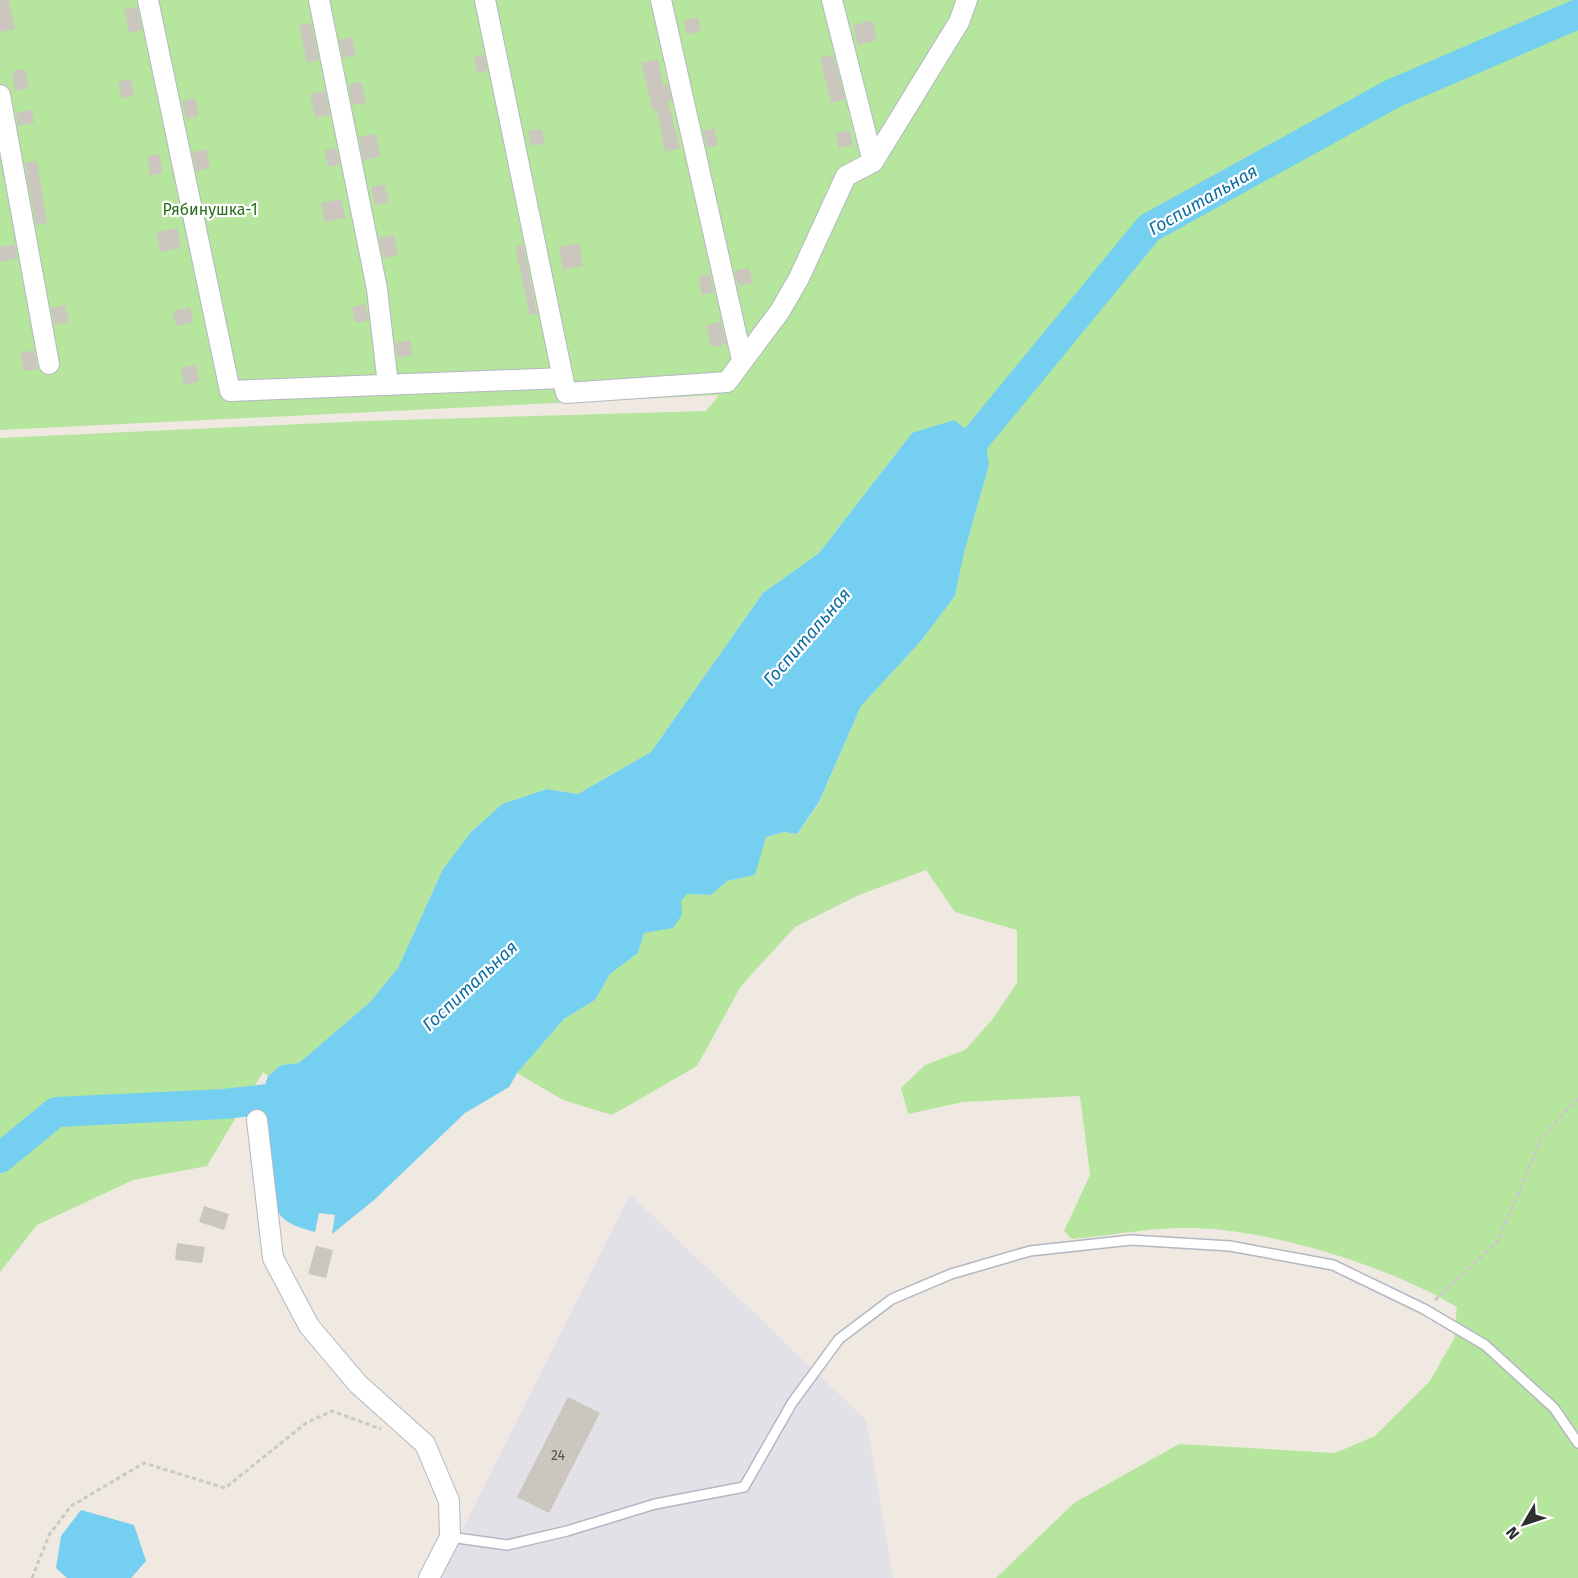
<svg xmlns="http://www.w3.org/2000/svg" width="1578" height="1578" font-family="'Fira Sans',sans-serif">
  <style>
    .industrial { fill: #e3e1e8 }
    .green { fill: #b6e59e }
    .water { fill: #75cff0 }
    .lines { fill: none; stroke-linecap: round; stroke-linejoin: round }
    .river { stroke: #75cff0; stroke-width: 30 }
    .building { fill: #cbc7bf }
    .service-casing { stroke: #b4b7c1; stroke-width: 12 }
    .minor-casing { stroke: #b4b7c1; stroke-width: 22 }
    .path { stroke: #c9c9c9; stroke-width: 3; stroke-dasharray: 4.5 3; stroke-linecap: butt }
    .service { stroke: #fff; stroke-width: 9 }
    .minor { stroke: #fff; stroke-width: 20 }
    .labels { text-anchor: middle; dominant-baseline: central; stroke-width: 4.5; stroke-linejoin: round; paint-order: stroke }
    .number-label { font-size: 14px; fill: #555452 }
    .park-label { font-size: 16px; fill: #2c6e1b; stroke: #fff }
    .water-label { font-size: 18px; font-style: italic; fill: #0d6fa3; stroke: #fff }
  </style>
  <rect width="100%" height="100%" fill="#efe9e1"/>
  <polygon class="industrial" points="630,1194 866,1420 893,1578 438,1578"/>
  <path class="green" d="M0 0H1578V1578H996L1074 1503 1179 1444 1335 1453 1375 1436 1430 1381 1454 1339 1457 1307C1387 1265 1258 1225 1177 1228 1142 1229 1107 1236 1072 1239L1064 1231 1090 1175 1080 1096 963 1102 908 1114 901 1088 925 1065 965 1050 992 1020 1017 983V930L955 912 926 870 859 895 795 927 741 986 697 1066 612 1115 563 1100 517 1073 564 1019 595 1000 610 974 638 953 644 933 687 894 711 895 727 881 754 875 766 837 784 832 797 834 819 803 861 706 921 641 955 596 964 553 989 465 912 433 819 553 763 593 651 752 578 794 547 789 502 804 471 832 443 869 398 968 370 1002 299 1063 281 1065 268 1076 263 1072 207 1166 133 1180 37 1225 0 1272V438L366 421 706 411 719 395 0 430Z"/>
  <g class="water">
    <path d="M954 420 986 444 989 465 964 553 955 596 921 641 861 706 819 802 797 834 784 832 766 837 755 875 727 881 711 895 687 894 681 901 682 915 673 928 644 933 638 953 610 974 595 1000 564 1019 517 1073 509 1087 465 1113 374 1200 332 1234 335 1215 319 1213 315 1232C294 1226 278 1222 273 1199L261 1097 268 1076 281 1065 299 1063 370 1002 398 968 443 869 471 832 502 804 547 789 578 794 651 752 763 593 819 553 912 433Z"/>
    <polygon points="81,1510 134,1525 146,1561 131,1578 67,1578 56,1568 61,1536"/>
  </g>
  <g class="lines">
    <g class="river">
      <polyline points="951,469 1149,228 1392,94 1578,14"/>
      <polyline points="0,1158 56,1112 224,1104 302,1095"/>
    </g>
  </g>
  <g class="building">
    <polygon points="0,0 9,0 15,29 0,32"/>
    <polygon points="137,7 142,30 129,33 124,10"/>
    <polygon points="698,17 701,31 687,34 684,20"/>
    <polygon points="872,20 877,40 858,45 853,25"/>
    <polygon points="311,23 319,60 307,63 299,25"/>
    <polygon points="352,37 356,55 343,58 339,40"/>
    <polygon points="484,54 487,71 477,73 474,56"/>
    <polygon points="833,55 845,99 831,103 820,58"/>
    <polygon points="658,59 663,86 668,85 672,101 668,102 680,148 665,152 657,110 653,111 641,63"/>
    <polygon points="25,69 29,88 15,91 12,71"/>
    <polygon points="131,79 134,96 122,98 118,82"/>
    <polygon points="362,82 366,103 352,105 349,84"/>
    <polygon points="325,91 330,115 315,118 310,94"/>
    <polygon points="195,98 199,116 186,119 182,101"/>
    <polygon points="32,110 34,123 18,126 16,113"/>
    <polygon points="714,128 718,145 707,148 703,131"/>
    <polygon points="542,129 545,143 531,146 528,131"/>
    <polygon points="850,130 853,145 839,148 835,133"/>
    <polygon points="376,134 380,157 363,160 359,137"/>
    <polygon points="336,148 340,164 328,167 325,150"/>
    <polygon points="206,149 210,168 196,171 192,152"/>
    <polygon points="159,154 163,173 150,176 147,157"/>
    <polygon points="37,161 47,223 36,225 25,163"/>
    <polygon points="385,184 389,202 375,205 371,187"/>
    <polygon points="341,199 345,218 325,222 321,203"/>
    <polygon points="177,228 181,248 160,252 156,232"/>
    <polygon points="394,235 398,255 383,258 379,238"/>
    <polygon points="579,243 583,266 563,270 559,247"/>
    <polygon points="15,244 17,258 0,262 0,247"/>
    <polygon points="523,245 537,314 530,315 515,247"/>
    <polygon points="749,268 753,283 738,286 734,271"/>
    <polygon points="710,274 714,292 702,295 698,277"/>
    <polygon points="365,304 369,320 355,323 352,307"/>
    <polygon points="65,305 69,322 54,325 51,308"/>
    <polygon points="190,307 193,322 176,326 173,311"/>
    <polygon points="721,322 726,344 711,347 706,325"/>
    <polygon points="410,340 413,355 398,358 395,343"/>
    <polygon points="34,350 37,369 24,371 20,353"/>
    <polygon points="196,365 199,382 184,385 181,368"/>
    <polygon points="204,1206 229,1214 224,1230 199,1222"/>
    <polygon points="177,1243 205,1247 202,1263 175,1260"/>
    <polygon points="316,1246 333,1250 326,1278 308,1274"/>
    <polygon points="568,1397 600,1413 549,1513 517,1497"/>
  </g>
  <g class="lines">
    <g class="service-casing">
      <polyline id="service" points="450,1537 507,1545 567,1531 655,1504 744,1487 792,1403 839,1339 892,1299 951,1274 1030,1251 1131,1240 1230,1246 1333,1265 1424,1309 1485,1345 1554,1408 1578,1443"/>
    </g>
    <g class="minor-casing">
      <g id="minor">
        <polyline points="148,0 230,391 563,378"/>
        <polyline points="319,0 377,289 388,385"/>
        <polyline points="485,0 566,393 727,382 780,311 799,278 846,176 873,162 959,22 967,0"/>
        <polyline points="661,0 742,360"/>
        <polyline points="832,0 873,162"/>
        <polyline points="0,95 49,364"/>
        <polyline points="257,1120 273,1258 309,1326 358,1384 425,1444 449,1501 450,1537 429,1578"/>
      </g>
    </g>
    <g class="path">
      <polyline points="1435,1300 1498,1241 1541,1139 1578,1098"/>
      <polyline points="32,1578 49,1535 71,1506 144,1463 225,1488 306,1423 332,1411 381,1429"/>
    </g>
    <use href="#service" class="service"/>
    <use href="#minor" class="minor"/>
  </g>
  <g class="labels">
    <g class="number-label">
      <text x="558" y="1455">24</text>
    </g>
    <g class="park-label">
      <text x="210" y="209">Рябинушка-1</text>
    </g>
    <g class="water-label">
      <text transform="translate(1203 200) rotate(-30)">Госпитальная</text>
      <text transform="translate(807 637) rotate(-49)">Госпитальная</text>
      <text transform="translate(470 986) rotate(-43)">Госпитальная</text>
    </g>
  </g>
  <g transform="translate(1524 1524) rotate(231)" stroke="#ffffff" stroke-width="4.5" paint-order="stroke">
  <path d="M0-4.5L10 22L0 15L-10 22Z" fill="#2e2e2e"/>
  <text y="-9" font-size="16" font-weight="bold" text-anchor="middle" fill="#2e2e2e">N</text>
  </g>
</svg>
